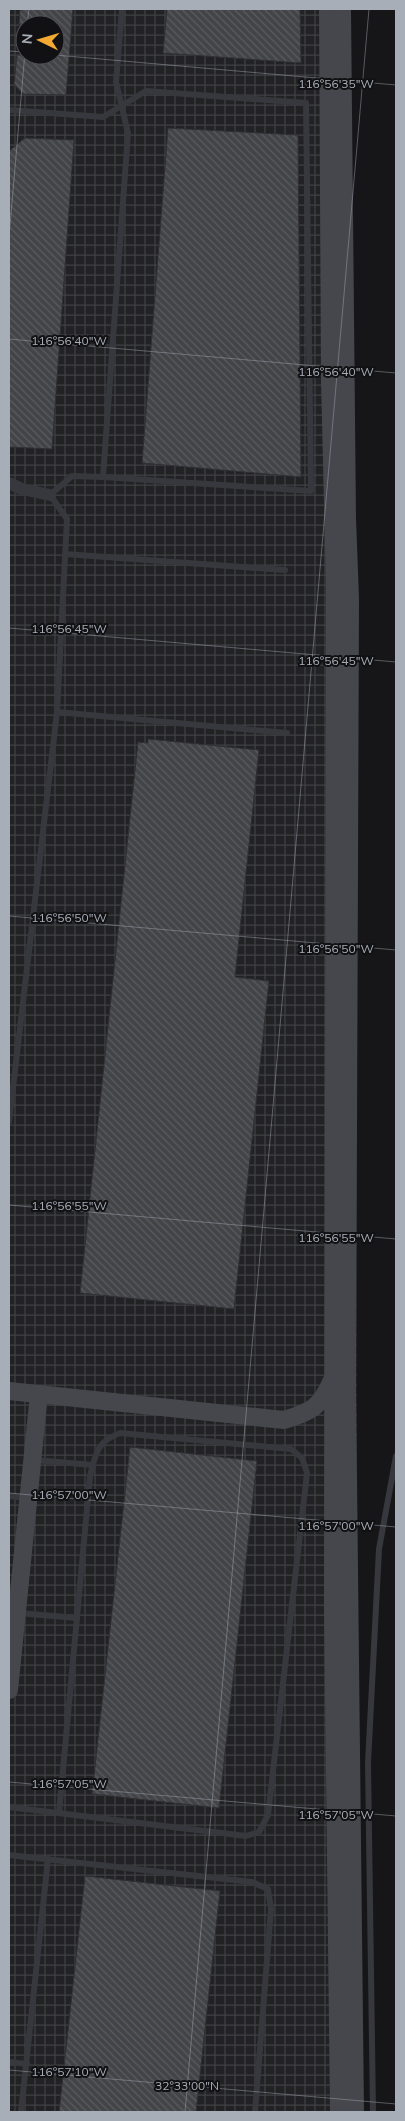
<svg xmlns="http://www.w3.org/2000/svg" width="405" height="2121" font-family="Mulish,sans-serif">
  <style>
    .industrial { fill: url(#industrial-grid); fill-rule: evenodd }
    .building { fill: url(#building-back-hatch); stroke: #303034 }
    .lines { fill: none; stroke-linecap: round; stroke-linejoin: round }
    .lane { stroke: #37383d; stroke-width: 6 }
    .street { stroke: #37383d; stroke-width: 12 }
    .secondary { stroke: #45474d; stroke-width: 18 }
    .ticks { fill: none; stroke: #a8aeb8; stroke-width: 1; stroke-opacity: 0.45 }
    .ticks-label { font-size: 12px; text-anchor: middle; fill: #a8aeb8; stroke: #111113; stroke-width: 4; stroke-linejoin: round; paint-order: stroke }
  </style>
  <defs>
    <pattern id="industrial-grid" width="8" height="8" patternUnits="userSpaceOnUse" patternTransform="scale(1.25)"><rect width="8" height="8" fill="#222225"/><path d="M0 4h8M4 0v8" fill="none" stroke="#3f4043"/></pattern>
    <pattern id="building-back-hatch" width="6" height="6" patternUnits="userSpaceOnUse" patternTransform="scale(1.25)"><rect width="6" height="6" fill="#424448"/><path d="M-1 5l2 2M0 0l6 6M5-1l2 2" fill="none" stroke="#5a5c60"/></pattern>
  </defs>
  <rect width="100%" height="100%" fill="#161618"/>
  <path class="industrial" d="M9 9H349L352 401 358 630 356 1131 359 2112H9ZM25 25H55V55H25Z"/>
  <g class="building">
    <polygon points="20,9 73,9 66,95 23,94 14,84 17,55 55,55 55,25 19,25"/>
    <polygon points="167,9 300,9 301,63 163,53"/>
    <polygon points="168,128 298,135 301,477 142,463"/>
    <polygon points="25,138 74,140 52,449 9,447 9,151"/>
    <polygon points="148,739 259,750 235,977 269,981 234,1309 80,1293 138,742 148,743"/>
    <polygon points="130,1447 257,1461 219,1808 92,1794"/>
    <polygon points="85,1876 220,1891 196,2112 59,2112"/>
  </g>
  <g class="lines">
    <g class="lane">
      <polyline points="9,110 103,117 146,91 306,103 311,491 103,477"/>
      <polyline points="65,554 285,570"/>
      <polyline points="57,712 287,733"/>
      <polyline points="9,1122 57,712 67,519 50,495 72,476 103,477 128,133 116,82 122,9"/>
      <polyline points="34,1460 93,1465"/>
      <polyline points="9,1496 27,1498"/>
      <polyline points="18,1613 77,1618"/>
      <path d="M9 1807 246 1836 259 1832 268 1815 307 1473 302 1458 291 1449 120 1433C96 1442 96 1454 90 1476L59 1813"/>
      <polyline points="9,1855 252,1882 268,1889 271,1909 255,2112"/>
      <polyline points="9,2062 27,2064"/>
      <polyline points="21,2112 48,1859"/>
      <polyline points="373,2112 368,1763 379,1549 396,1456"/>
    </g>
    <polyline class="street" points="9,483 22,489 50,495"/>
    <g class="secondary">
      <polyline points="328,9 330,380 335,586 333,1604 339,2112"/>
      <polyline points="342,9 347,518 350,599 347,1392 355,2112"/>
      <path d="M9 1391 284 1420C312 1411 320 1408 332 1380"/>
      <polyline points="9,1690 39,1394"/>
    </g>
  </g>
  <path class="ticks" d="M27 25 29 9M9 51 25 52M55 55 396 85M9 237 25 52M9 339 396 373M9 628 396 662M9 916 396 950M9 1205 396 1239M9 1493 396 1527M9 1782 396 1816M9 2070 396 2104M185 2112 369 9"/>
  <g class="ticks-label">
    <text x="336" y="88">116°56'35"W</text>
    <text x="69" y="345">116°56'40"W</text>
    <text x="336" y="376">116°56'40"W</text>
    <text x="69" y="633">116°56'45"W</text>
    <text x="336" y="665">116°56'45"W</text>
    <text x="69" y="922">116°56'50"W</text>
    <text x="336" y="953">116°56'50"W</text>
    <text x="69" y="1210">116°56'55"W</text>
    <text x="336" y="1242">116°56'55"W</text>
    <text x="69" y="1499">116°57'00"W</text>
    <text x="336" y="1530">116°57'00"W</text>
    <text x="69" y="1788">116°57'05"W</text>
    <text x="336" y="1819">116°57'05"W</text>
    <text x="69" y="2076">116°57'10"W</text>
    <text x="187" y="2090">32°33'00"N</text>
  </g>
  <rect width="405" height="2121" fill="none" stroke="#a8aeb8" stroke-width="20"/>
  <g transform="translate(40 40) rotate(275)"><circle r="24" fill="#111113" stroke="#4d5055"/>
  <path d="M0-4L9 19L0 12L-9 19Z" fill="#f4aa32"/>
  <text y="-8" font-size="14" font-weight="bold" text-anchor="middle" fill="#a8aeb8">N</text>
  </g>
</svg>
